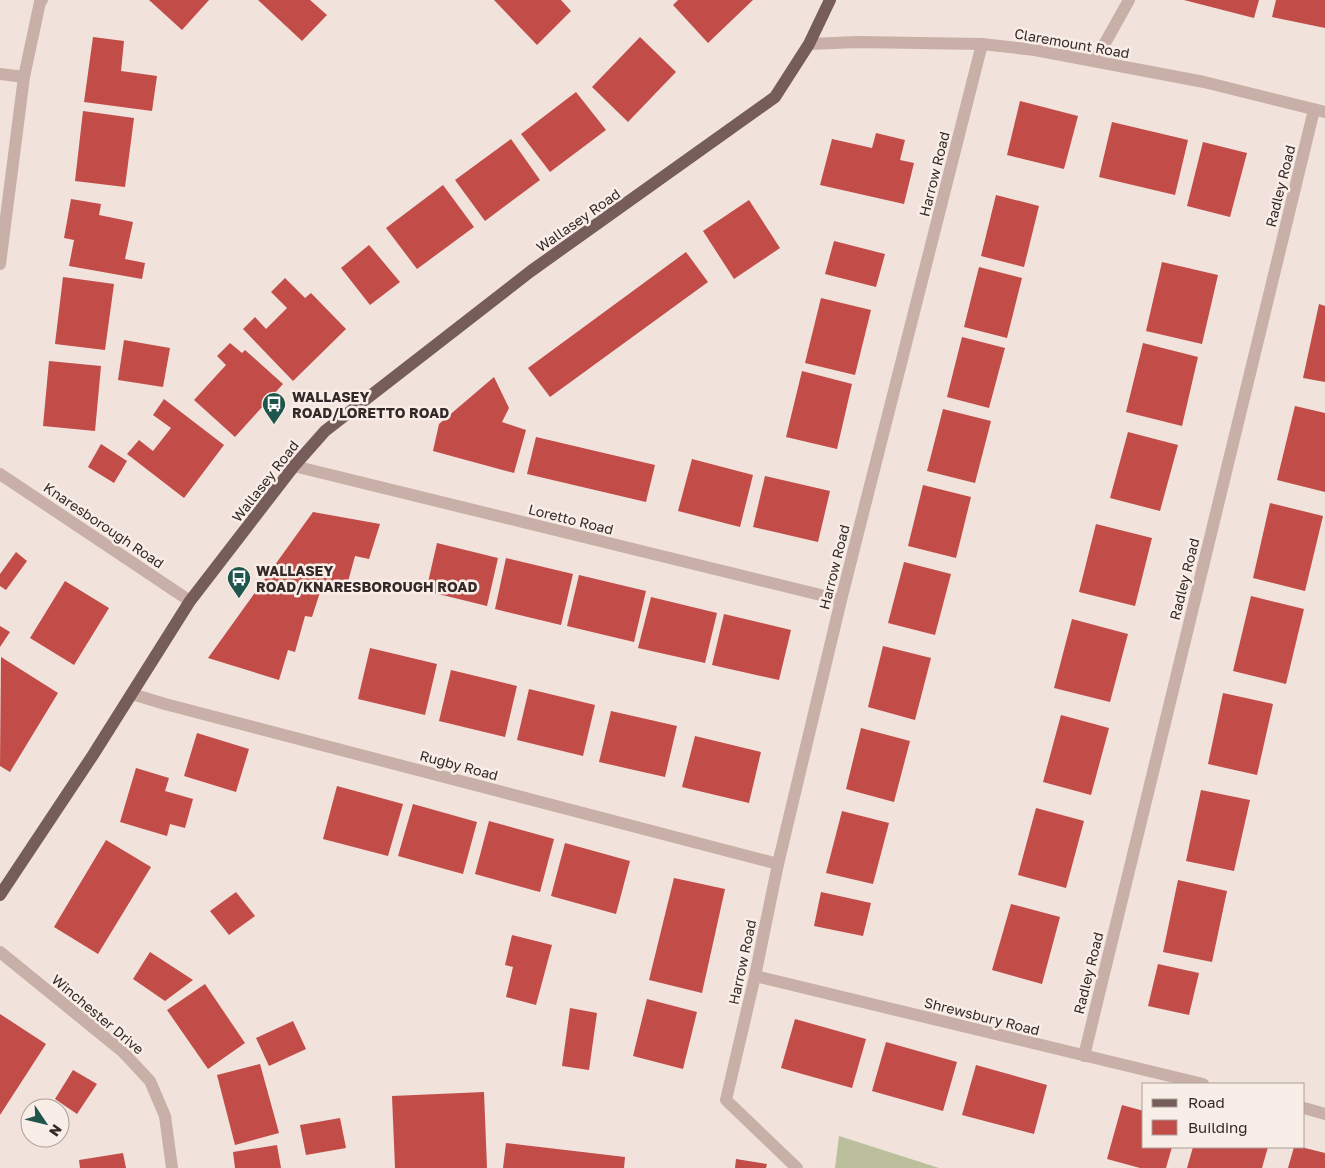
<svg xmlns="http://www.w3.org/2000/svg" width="1325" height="1168" font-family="'Golos Text',sans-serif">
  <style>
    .green { fill: #bbbf9b }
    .building { fill: #c14c48 }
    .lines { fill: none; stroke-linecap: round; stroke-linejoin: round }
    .minor { stroke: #c8afa7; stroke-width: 12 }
    .tertiary { stroke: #c8afa7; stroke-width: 12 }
    .primary { stroke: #765d59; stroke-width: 12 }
    .labels { text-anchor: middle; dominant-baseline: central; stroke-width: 5; stroke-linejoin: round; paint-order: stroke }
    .street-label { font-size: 14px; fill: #352927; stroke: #f8ede7 }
    .poi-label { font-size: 14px; font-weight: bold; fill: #352927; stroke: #f8ede7; text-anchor: start }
  </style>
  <rect width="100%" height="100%" fill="#f1e2db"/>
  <polygon class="green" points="839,1136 939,1168 835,1168"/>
  <g class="building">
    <polygon points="149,0 209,0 182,30"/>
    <polygon points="258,0 310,0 327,15 302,41"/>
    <polygon points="494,0 561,0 571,11 537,45"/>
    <polygon points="678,0 753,0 708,43 673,5"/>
    <polygon points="1184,0 1259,0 1254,18"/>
    <polygon points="1276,0 1325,0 1325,28 1272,17"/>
    <polygon points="93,37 124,41 121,71 157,76 152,111 84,102"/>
    <polygon points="640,37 676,72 628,122 592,87"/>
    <polygon points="576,92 606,130 550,172 521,134"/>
    <polygon points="1020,101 1078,116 1064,169 1007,155"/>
    <polygon points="83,111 134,118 125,187 75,181"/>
    <polygon points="1112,122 1188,140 1175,195 1099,177"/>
    <polygon points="876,133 905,140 900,160 914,163 904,204 820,185 832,139 872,148"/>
    <polygon points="511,139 540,180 485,221 455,180"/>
    <polygon points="1203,142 1247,153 1230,217 1187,206"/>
    <polygon points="443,185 474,227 417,269 386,228"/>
    <polygon points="996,195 1039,206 1024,267 981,256"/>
    <polygon points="71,199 101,204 99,215 133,222 125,259 145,263 142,279 69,266 74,240 64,238"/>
    <polygon points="749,200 780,248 734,279 703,231"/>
    <polygon points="834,241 885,254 876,287 825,274"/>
    <polygon points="369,245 400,282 370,305 341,268"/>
    <polygon points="686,252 708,282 550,397 528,368"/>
    <polygon points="1162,262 1218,275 1202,344 1146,331"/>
    <polygon points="979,267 1022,278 1007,338 964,327"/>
    <polygon points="63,277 114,284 105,350 55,344"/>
    <polygon points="285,278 305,298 311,293 346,329 293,381 243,329 255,317 266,329 287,308 271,292"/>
    <polygon points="821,298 871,310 855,375 805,363"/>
    <polygon points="1319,304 1325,306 1325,382 1303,378"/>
    <polygon points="962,337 1005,348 989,408 947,397"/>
    <polygon points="124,340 170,348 163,387 118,380"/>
    <polygon points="230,343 242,353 245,350 283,384 235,437 194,400 226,365 217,356"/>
    <polygon points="1143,343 1198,357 1182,426 1126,412"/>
    <polygon points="49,361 101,366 95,431 43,426"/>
    <polygon points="802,371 852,384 837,449 786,437"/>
    <polygon points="494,377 509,408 502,422 526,430 514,473 433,451 439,424"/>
    <polygon points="164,399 224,445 184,498 127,454 139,440 153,451 171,428 153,415"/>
    <polygon points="1295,406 1325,413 1325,492 1277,480"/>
    <polygon points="943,409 991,421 975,483 927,471"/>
    <polygon points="1128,432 1178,445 1160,511 1110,498"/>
    <polygon points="536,437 655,465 646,502 527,474"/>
    <polygon points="101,444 127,461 114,483 88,467"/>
    <polygon points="692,459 753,475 740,527 678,511"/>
    <polygon points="765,476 830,491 818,542 753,527"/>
    <polygon points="923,485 971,497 956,558 908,546"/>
    <polygon points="1270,503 1323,516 1305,591 1253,578"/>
    <polygon points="313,512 380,524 369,559 355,556 346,589 323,583 312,617 305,616 295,652 288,650 279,680 208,658"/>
    <polygon points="1096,524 1152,538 1135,606 1079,592"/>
    <polygon points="437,543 498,558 487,606 426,591"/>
    <polygon points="16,552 27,561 6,590 0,586 0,574"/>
    <polygon points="506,558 573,574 561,625 495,609"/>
    <polygon points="904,562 951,574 935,635 888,623"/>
    <polygon points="579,575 646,591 634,642 567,626"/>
    <polygon points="65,581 109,608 74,665 30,638"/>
    <polygon points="1251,596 1304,609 1286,684 1233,671"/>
    <polygon points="651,597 717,613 705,663 638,648"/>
    <polygon points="724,614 791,630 779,680 712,665"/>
    <polygon points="1072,619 1128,634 1110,702 1054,688"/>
    <polygon points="0,626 10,632 0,647"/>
    <polygon points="883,646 931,658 915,720 868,707"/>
    <polygon points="370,648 437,664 425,715 358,699"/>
    <polygon points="1,657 58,693 10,772 0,766"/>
    <polygon points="451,670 517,686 505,737 439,721"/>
    <polygon points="529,689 595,705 583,756 517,740"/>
    <polygon points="1223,693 1273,704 1257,775 1208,764"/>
    <polygon points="611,711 677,726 665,777 599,762"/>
    <polygon points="1061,715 1109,728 1091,795 1043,782"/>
    <polygon points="861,728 910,741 894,802 846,789"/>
    <polygon points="197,733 249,749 236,792 184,776"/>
    <polygon points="695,736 761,752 749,803 682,787"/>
    <polygon points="136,768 169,778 165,791 193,799 185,828 170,824 167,836 120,822"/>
    <polygon points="337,786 403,804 388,856 323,839"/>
    <polygon points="1201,790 1250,800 1234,871 1186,861"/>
    <polygon points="413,804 477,822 463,874 398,856"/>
    <polygon points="1036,808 1084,821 1066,888 1018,875"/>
    <polygon points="842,811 889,823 873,884 826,873"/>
    <polygon points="489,821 554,839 540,892 475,874"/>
    <polygon points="106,840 151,867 98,954 54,927"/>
    <polygon points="565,843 630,861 616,914 551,896"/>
    <polygon points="674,878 725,889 702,993 649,980"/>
    <polygon points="1178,880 1227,891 1212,962 1163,952"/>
    <polygon points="236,892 255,916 229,935 210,911"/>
    <polygon points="821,892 871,903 863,936 814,926"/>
    <polygon points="1011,904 1060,917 1042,984 992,970"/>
    <polygon points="512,935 552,945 536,1005 506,997 513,967 505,965"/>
    <polygon points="150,952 193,980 165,1001 133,979"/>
    <polygon points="1158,964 1199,973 1189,1015 1148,1006"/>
    <polygon points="205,984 245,1043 208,1069 167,1010"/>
    <polygon points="647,999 697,1012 683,1069 633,1056"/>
    <polygon points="570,1008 597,1013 589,1070 562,1066"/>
    <polygon points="0,1014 46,1044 0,1115"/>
    <polygon points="795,1019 866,1039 852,1088 781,1068"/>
    <polygon points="293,1021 306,1049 269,1066 256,1038"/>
    <polygon points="886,1042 957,1062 943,1111 872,1091"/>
    <polygon points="260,1064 279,1133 235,1145 217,1075"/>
    <polygon points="976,1065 1047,1085 1034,1134 962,1115"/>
    <polygon points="73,1070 97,1084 77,1114 55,1099"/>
    <polygon points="484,1092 487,1168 395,1168 392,1096"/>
    <polygon points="1122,1105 1144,1111 1144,1147 1172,1147 1166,1168 1140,1168 1107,1159"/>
    <polygon points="340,1118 346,1148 306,1155 300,1125"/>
    <polygon points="506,1143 625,1157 624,1168 503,1168"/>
    <polygon points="277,1145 281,1168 235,1168 233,1152"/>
    <polygon points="1193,1147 1268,1147 1262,1168 1187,1168"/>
    <polygon points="1294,1147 1301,1147 1325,1153 1325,1168 1288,1168"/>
    <polygon points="123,1153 126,1168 80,1168 79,1160"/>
    <polygon points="736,1159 767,1164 766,1168 735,1168"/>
  </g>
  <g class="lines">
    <g class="minor">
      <polyline points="1095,61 1129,0"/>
      <polyline points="0,74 24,77"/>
      <polyline points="0,264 24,77 40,2 42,0"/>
      <polyline points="294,466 841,600"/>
      <polyline points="0,474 190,601"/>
      <polyline points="132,694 165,704 778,864"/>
      <polyline points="0,952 122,1051 150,1081 165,1116 172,1168"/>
      <polyline points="755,976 1203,1084"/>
      <polyline points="1084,1056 1314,110"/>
      <polyline points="1304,1108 1325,1114"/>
      <polyline points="797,1168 726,1100 755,976 778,864 841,600 982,44"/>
    </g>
    <polyline class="tertiary" points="809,44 858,42 982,44 1035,50 1204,82 1325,112"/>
    <polyline class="primary" points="0,895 93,755 190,601 294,466 325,431 531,271 775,97 809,44 830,0"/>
  </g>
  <defs>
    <g id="bus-pin" transform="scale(1.25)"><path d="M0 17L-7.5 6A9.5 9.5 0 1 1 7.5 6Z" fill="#1f554d" stroke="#f8ede7"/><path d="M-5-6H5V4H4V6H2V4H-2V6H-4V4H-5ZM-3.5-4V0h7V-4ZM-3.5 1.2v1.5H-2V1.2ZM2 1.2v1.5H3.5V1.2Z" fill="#fff"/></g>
  </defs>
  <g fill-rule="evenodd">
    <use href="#bus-pin" x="274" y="404"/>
    <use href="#bus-pin" x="239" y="578"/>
  </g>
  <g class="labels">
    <g class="street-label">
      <text transform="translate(1072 43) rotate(10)">Claremount Road</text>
      <text transform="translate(934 174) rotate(-76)">Harrow Road</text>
      <text transform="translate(1280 186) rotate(-76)">Radley Road</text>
      <text transform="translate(578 220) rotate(-35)">Wallasey Road</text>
      <text transform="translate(265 481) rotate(-52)">Wallasey Road</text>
      <text transform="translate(571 519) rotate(14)">Loretto Road</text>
      <text transform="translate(104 525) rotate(34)">Knaresborough Road</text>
      <text transform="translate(834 567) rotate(-76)">Harrow Road</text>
      <text transform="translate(1184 579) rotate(-76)">Radley Road</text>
      <text transform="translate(459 765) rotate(15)">Rugby Road</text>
      <text transform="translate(742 962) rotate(-78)">Harrow Road</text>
      <text transform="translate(1088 973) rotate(-76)">Radley Road</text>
      <text transform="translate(98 1014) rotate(40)">Winchester Drive</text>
      <text transform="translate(982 1016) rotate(14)">Shrewsbury Road</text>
    </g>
    <g class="poi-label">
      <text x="292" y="396">WALLASEY<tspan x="292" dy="16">ROAD/LORETTO ROAD</tspan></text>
      <text x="256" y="570">WALLASEY<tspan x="256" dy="16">ROAD/KNARESBOROUGH ROAD</tspan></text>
    </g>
  </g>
  <rect x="1142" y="1083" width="162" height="65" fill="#f8ede7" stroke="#aa9f9a"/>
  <rect x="1152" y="1099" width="25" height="8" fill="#765d59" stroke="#aa9f9a"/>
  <text x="1188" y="1108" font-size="15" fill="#352927">Road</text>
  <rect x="1152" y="1120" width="25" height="15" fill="#c14c48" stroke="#aa9f9a"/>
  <text x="1188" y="1133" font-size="15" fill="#352927">Building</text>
  <g transform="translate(45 1123) rotate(125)"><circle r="24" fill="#f8ede7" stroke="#aa9f9a"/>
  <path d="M0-4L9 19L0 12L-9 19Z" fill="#1f554d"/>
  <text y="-8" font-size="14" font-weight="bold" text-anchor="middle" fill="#352927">N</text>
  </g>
</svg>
